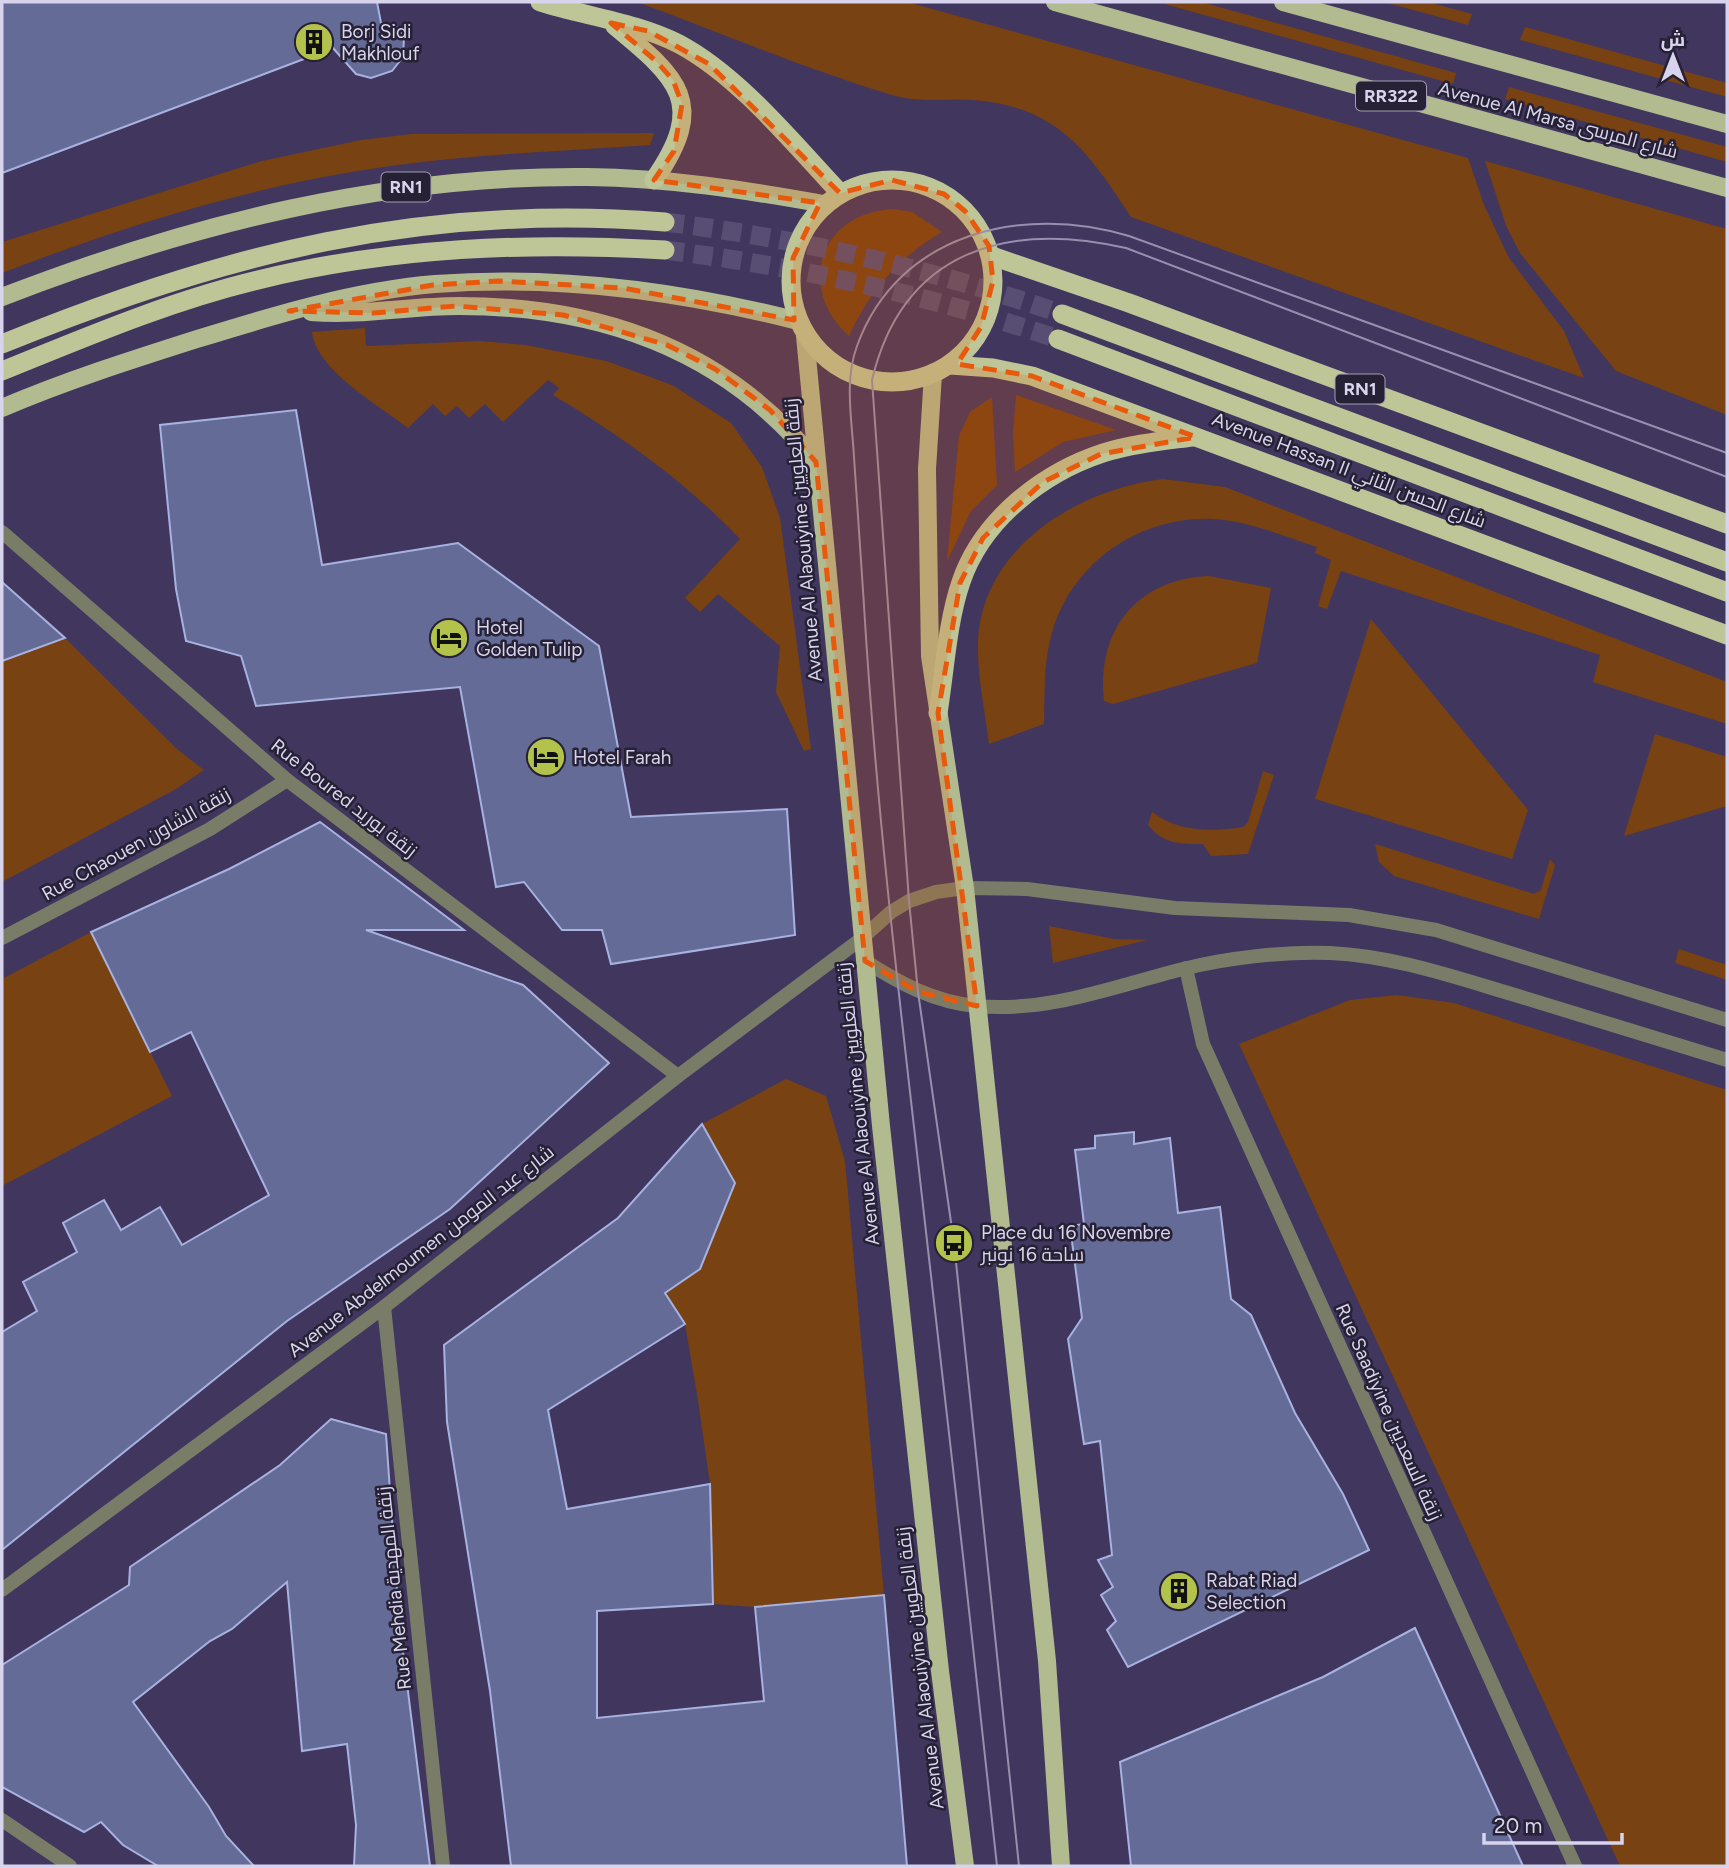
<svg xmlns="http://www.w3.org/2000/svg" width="1729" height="1868" font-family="Figtree,Cairo,sans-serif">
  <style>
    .green { fill: #794213 }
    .building { fill: #636b96; stroke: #a8b2e1; stroke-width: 2 }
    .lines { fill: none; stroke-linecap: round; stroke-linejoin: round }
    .trunk-tunnel { stroke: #584e73; stroke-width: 19; stroke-dasharray: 19 10; stroke-linecap: butt }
    .minor { stroke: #797d68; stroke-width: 14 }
    .tertiary { stroke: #797d68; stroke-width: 14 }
    .primary { stroke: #b2ba8f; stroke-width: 18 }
    .trunk { stroke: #bec697; stroke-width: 19 }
    .tram { stroke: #978faf; stroke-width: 2 }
    .marked { fill: #e8590c; fill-opacity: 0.2; stroke: #e8590c; stroke-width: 5; stroke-dasharray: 14 9; stroke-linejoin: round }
    .labels { text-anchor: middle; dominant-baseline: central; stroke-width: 5; stroke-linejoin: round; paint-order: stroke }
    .shield { fill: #262134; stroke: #a39eb6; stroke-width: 2 }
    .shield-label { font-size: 18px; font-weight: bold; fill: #d9d4ed }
    .poi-label { font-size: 19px; fill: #d9d4ed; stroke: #262134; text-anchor: start }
    .street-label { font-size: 19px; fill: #d9d4ed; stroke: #262134 }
  </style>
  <rect width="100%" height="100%" fill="#41365e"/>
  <g class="green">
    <path d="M637 2H907L1468 158 1484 205 1509 258 1564 331 1584 378 1131 217C1088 151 1057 106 972 100 946 98 918 103 892 95 806 69 721 33 637 2Z"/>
    <polygon points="1157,2 1201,2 1456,73 1453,84"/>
    <polygon points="1384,2 1428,2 1472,14 1468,25"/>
    <polygon points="1525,27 1727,83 1727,97 1520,40"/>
    <polygon points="1509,87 1727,147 1727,162 1505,99"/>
    <path d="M654 133 650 145C564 151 476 154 390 166 258 184 126 225 2 273V242L262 161 361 140 412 134Z"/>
    <polygon points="1485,161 1727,229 1727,415 1616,371 1520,253 1507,228"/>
    <path d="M894 209 912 212 942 232C898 258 870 290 849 336 795 287 820 212 894 209Z"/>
    <path d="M365 328 366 346 480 341 526 345 606 361 672 385 731 423 762 467 780 518 811 749 804 751 776 692 780 646 718 594 700 612 685 598 740 539C685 481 621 436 553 395L559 388 548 380 503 422 485 404 469 418 457 406 445 416 433 404 408 428C379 405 316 370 312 332Z"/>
    <polygon points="1016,395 1116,430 1063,442 1015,472 1013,433"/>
    <polygon points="992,397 997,485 971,511 947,561 959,436 970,412"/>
    <path d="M1163 479 1225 487 1727 682V724L1593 682 1600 655 1341 571 1327 609 1318 606 1331 560 1315 553 1317 547C1284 536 1248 521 1213 519 1140 516 1072 562 1052 633 1043 663 1045 694 1044 724L989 744C985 711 977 675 978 643 981 547 1079 489 1163 479Z"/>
    <path d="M1209 576 1271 588 1257 663 1113 704 1104 701C1096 630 1137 579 1209 576Z"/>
    <polygon points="1371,619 1528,810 1512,859 1315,799"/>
    <polygon points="65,638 178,750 204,770 176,789 2,882 2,661"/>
    <polygon points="1655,734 1727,757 1727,806 1624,836"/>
    <path d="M1263 771 1274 775 1248 854 1211 856 1203 844C1180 844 1163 844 1148 825L1152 812C1178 832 1212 832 1243 827L1248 822Z"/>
    <polygon points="1375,844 1534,894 1541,890 1550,859 1555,865 1539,919 1394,876 1379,862"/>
    <polygon points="1049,926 1114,939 1147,940 1053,963"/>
    <polygon points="91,932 172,1096 2,1186 2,979"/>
    <polygon points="1679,949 1727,965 1727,980 1675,963"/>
    <polygon points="1397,995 1454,1003 1727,1090 1727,1866 1620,1866 1239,1044 1350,1000"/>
    <polygon points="786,1079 826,1096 845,1161 884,1595 755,1607 713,1604 710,1484 698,1400 685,1324 665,1293 700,1269 735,1183 702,1124"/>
  </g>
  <g class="building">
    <polygon points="2,2 377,2 381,23 396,26 404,37 403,57 392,71 371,78 356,74 333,48 2,173"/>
    <polygon points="296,410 322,565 458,543 599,646 631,817 787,809 795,935 611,964 602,930 562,930 524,882 496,887 460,687 256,706 241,656 186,641 176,589 160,425"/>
    <polygon points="2,582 65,638 2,661"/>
    <polygon points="320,822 464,930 366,930 523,985 609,1063 450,1209 287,1321 2,1550 2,1332 37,1311 23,1282 77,1252 63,1223 104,1200 121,1230 160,1207 182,1245 269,1195 191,1032 150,1052 91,932 229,869"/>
    <polygon points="702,1124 735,1183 700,1269 665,1293 685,1324 548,1410 567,1509 710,1484 713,1604 597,1611 597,1718 764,1701 755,1607 884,1595 907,1866 511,1866 490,1691 447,1422 444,1345 618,1218"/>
    <polygon points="1134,1132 1134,1144 1170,1138 1178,1213 1220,1207 1231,1299 1251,1315 1295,1413 1343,1494 1369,1550 1128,1667 1107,1630 1116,1621 1101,1595 1113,1587 1098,1560 1112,1555 1100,1441 1084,1444 1068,1339 1082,1318 1070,1226 1084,1224 1075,1150 1095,1148 1095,1136"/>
    <polygon points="331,1419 386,1434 399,1620 430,1866 354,1866 356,1825 347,1744 302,1751 287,1582 232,1629 210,1641 133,1702 209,1807 226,1836 254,1866 158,1866 123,1845 101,1822 84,1832 2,1787 2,1665 129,1585 130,1567 280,1465"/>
    <polygon points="1415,1628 1523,1866 1131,1866 1120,1762 1323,1677"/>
  </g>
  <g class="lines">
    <g class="trunk-tunnel">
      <path d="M665 222C801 239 932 269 1062 314"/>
      <path d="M665 250C800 267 929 295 1058 339"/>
    </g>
    <g class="minor">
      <polyline points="2,532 287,780 678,1076"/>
      <polyline points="2,938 210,829 287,780"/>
      <polyline points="1186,968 1203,1044 1575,1866"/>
      <polyline points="384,1307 443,1866"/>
      <polyline points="2,1590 384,1307 678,1076 861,939"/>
      <polyline points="2,1820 70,1866"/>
    </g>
    <g class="tertiary">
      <polyline points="861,939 891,912 909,901 936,892 965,888 1027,889 1175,908 1349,915 1436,930 1727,1020"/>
      <path d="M865 961C899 983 934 1002 976 1006 1048 1013 1115 986 1183 969 1225 958 1287 951 1330 953 1394 956 1454 977 1515 995 1586 1017 1656 1038 1727 1060"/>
    </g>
    <g class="primary">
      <polyline points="1055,2 1727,188"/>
      <polyline points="1283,2 1727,124"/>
      <path d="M2 297C191 224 384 175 588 177 668 178 746 190 824 204"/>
      <path d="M311 312C361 316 409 306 459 306 600 306 726 350 816 462"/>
      <polyline points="805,336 881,1126 940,1671 965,1866"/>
      <polyline points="933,374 927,469 930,656 965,888 1047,1661 1061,1866"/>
      <path d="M2 408C65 381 131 360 197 339 275 315 353 291 435 284 556 275 680 291 798 321"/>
    </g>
    <g class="trunk">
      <path d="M540 2C585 16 638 23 679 44 739 76 793 143 840 193"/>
      <path d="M615 26C678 78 708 103 654 180"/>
      <circle cx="892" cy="281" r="101"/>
      <polyline points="992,256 1129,303 1727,524"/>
      <polyline points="1062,314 1727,562"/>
      <polyline points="1058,339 1727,592"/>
      <path d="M2 344C225 253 422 203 665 222"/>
      <polyline points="950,365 993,368 1032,376 1727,635"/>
      <path d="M2 371C86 337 170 301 258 280 392 247 528 242 665 250"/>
      <path d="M938 713C945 670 947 623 961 582 982 520 1042 473 1103 453 1132 444 1162 441 1192 437"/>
    </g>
    <g class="tram">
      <path d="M997 1866C972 1628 944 1391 917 1153 896 971 875 789 864 606 861 556 857 506 854 457 852 420 844 381 857 346 898 232 1024 204 1129 236L1727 453"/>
      <path d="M1019 1866 954 1243 918 992 909 901 872 380C903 250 1007 221 1126 248L1727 477"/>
    </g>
  </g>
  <path class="marked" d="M611 23 648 31 709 64 840 193 892 180 944 194 965 211 989 246 993 281 981 327 957 364 1032 376 1196 437 1101 454 1043 482 983 538 960 583 938 713 977 1006 918 992 865 961 816 462 770 410 715 369 667 345 563 315 456 306 374 313 289 311 433 285 499 281 623 288 794 320 793 258 820 203 654 180 674 151 682 104 673 80 656 61Z"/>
  <defs>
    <g id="building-disc" transform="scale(2.0125)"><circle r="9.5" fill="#b3c24b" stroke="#262134"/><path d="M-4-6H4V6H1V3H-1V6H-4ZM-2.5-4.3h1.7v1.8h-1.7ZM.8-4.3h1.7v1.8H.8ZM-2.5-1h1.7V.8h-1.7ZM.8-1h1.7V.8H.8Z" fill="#111"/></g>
    <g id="hotel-disc" transform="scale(2.0125)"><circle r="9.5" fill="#b3c24b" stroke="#262134"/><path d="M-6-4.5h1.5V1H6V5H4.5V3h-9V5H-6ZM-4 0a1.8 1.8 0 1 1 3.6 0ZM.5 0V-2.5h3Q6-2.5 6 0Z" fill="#111"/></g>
    <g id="bus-disc" transform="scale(2.0125)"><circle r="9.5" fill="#b3c24b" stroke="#262134"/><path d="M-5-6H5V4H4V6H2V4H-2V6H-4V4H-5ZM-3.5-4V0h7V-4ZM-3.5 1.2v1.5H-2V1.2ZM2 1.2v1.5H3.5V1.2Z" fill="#111"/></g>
  </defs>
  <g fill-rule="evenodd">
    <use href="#building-disc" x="314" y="42"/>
    <use href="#hotel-disc" x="449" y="638"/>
    <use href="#hotel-disc" x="546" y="757"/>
    <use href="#bus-disc" x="954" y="1243"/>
    <use href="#building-disc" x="1179" y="1591"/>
  </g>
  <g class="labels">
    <g class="shield">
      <rect x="1356" y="81.5" width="70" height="29" rx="5"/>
      <rect x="381.5" y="172.5" width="49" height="29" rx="5"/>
      <rect x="1335.5" y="374.5" width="49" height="29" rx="5"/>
    </g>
    <g class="shield-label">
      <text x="1391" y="96">RR322</text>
      <text x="406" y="187">RN1</text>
      <text x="1360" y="389">RN1</text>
    </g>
    <g class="poi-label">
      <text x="341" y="31">Borj Sidi<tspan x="341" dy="22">Makhlouf</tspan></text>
      <text x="476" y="627">Hotel<tspan x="476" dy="22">Golden Tulip</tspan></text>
      <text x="573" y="757">Hotel Farah</text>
      <text x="981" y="1232">Place du 16 Novembre<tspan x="981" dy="22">ساحة 16 نونبر</tspan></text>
      <text x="1206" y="1580">Rabat Riad<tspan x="1206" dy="22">Selection</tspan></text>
    </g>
    <g class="street-label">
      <text transform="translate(1558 120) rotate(15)">Avenue Al Marsa شارع المرسى</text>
      <text transform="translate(1349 470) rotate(21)">Avenue Hassan II شارع الحسن الثاني</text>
      <text transform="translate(803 540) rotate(-95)">Avenue Al Alaouiyine زنقة العلويين</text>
      <text transform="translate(344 798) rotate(38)">Rue Boured زنقة بوريد</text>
      <text transform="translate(136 844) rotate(-29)">Rue Chaouen زنقة الشاون</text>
      <text transform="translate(858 1104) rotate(-96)">Avenue Al Alaouiyine زنقة العلويين</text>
      <text transform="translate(421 1251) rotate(-38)">Avenue Abdelmoumen شارع عبد المومن</text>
      <text transform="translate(1389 1412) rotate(66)">Rue Saadiyine زنقة السعديين</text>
      <text transform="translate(394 1588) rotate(-96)">Rue Mehdia زنقة المهدية</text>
      <text transform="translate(920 1668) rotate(-97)">Avenue Al Alaouiyine زنقة العلويين</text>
    </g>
  </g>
  <rect width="1729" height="1868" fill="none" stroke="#d9d4ed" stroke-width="7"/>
  <g transform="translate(1673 56)" stroke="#262134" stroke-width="5" paint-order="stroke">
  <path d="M0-5L12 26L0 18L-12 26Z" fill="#d9d4ed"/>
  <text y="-10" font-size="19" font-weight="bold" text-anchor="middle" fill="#d9d4ed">ش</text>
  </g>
  <path d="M1484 1833v10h138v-10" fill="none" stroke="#d9d4ed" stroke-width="3.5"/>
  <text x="1494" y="1833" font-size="21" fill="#d9d4ed" stroke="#262134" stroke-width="5" paint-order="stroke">20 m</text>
</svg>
